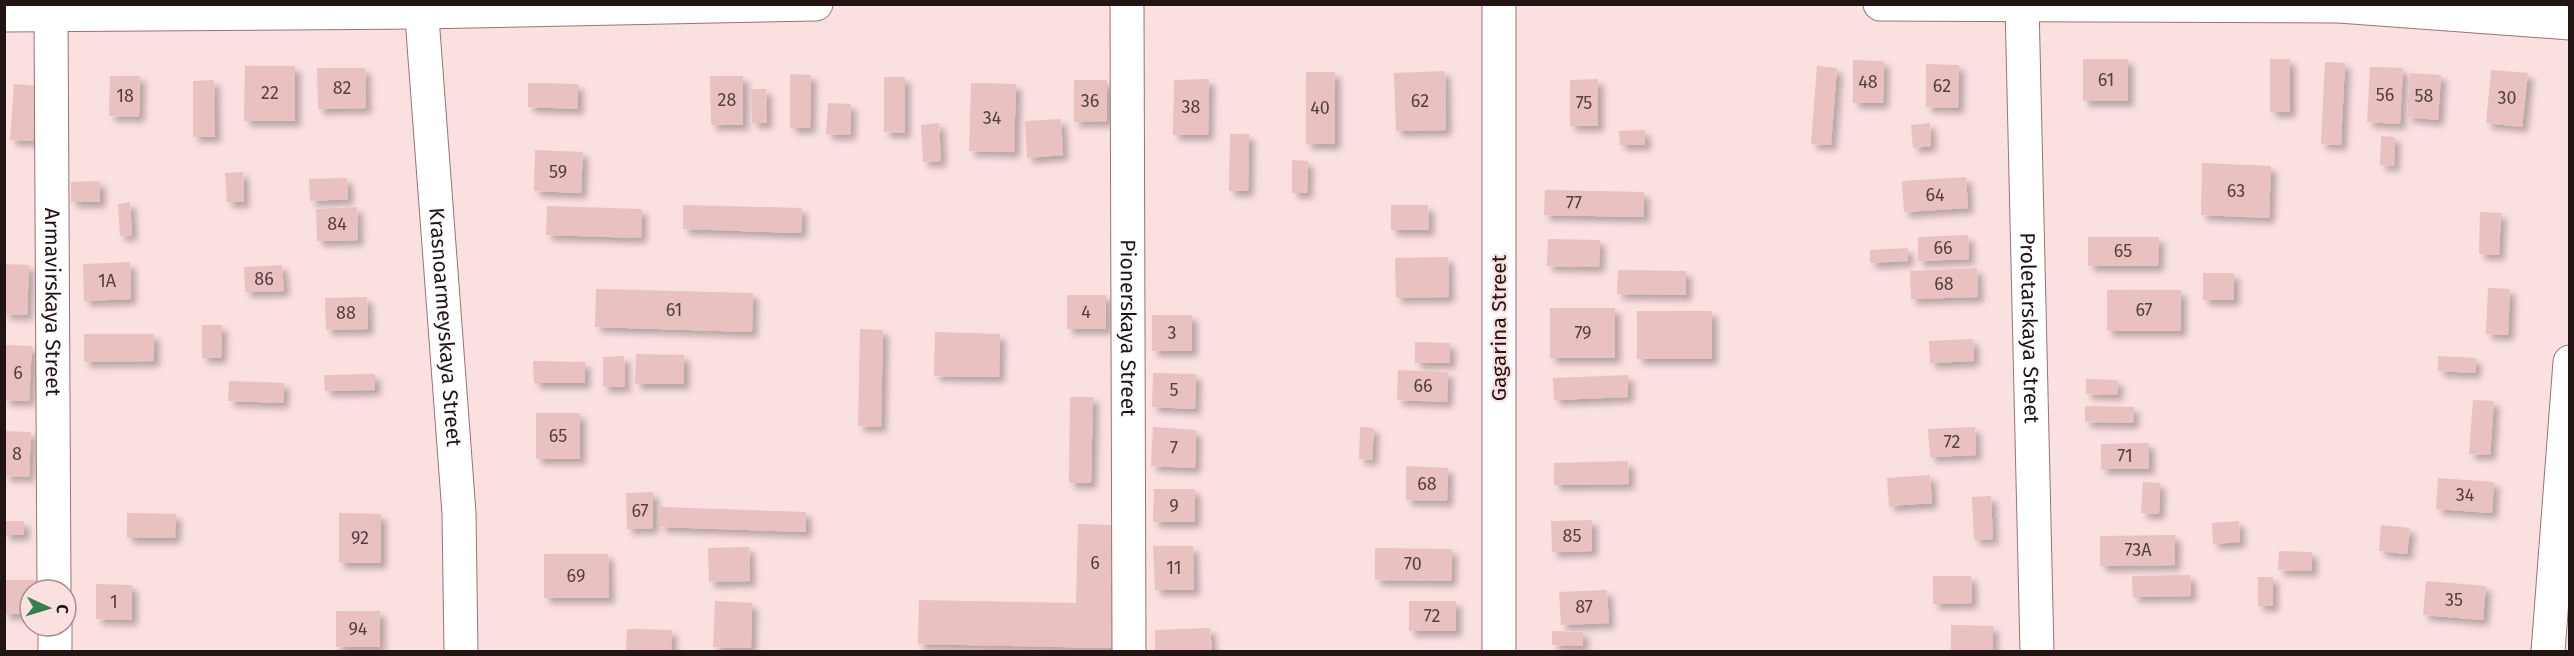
<svg xmlns="http://www.w3.org/2000/svg" width="2574" height="656" font-family="'Fira Sans',sans-serif">
  <style>
    .building { fill: #e9c1c1; filter: url(#shadow) }
    .lines { fill: none; stroke-linecap: round; stroke-linejoin: round }
    .minor-casing { stroke: #9b7374; stroke-width: 35 }
    .minor { stroke: #fff; stroke-width: 33 }
    .labels { text-anchor: middle; dominant-baseline: central; stroke-width: 4.5; stroke-linejoin: round; paint-order: stroke }
    .number-label { font-size: 18px; fill: #543f3f }
    .street-label { font-size: 21px; fill: #231414; stroke: #fbe0e0 }
  </style>
  <defs>
    <filter id="shadow"><feDropShadow dx="5.5" dy="5.5" stdDeviation="3" flood-color="#0004"/></filter>
  </defs>
  <rect width="100%" height="100%" fill="#fbe0e0"/>
  <g class="building">
    <rect x="2083" y="59" width="45" height="42"/>
    <rect x="2270" y="59" width="20" height="53"/>
    <polygon points="1853,60 1884,61 1883,103 1853,103"/>
    <polygon points="2325,62 2345,63 2341,145 2321,144"/>
    <polygon points="1926,64 1959,65 1958,108 1926,107"/>
    <polygon points="245,66 295,66 295,121 244,121"/>
    <polygon points="1817,66 1837,68 1831,145 1811,144"/>
    <polygon points="2370,67 2403,68 2400,124 2367,122"/>
    <polygon points="317,68 365,68 366,108 318,109"/>
    <polygon points="2491,70 2528,73 2522,127 2486,123"/>
    <polygon points="1445,71 1446,130 1396,131 1394,73"/>
    <rect x="1306" y="72" width="29" height="72"/>
    <polygon points="2410,73 2441,75 2438,120 2407,117"/>
    <polygon points="790,74 811,75 810,128 790,128"/>
    <polygon points="110,76 140,76 139,117 109,116"/>
    <polygon points="710,76 743,76 743,125 711,125"/>
    <polygon points="884,77 905,77 905,133 884,132"/>
    <polygon points="1209,79 1208,135 1173,135 1174,80"/>
    <polygon points="1598,79 1598,126 1570,126 1570,80"/>
    <polygon points="214,80 215,137 193,137 193,81"/>
    <polygon points="1074,80 1107,80 1107,121 1074,122"/>
    <polygon points="528,83 578,84 578,109 528,107"/>
    <polygon points="971,83 1016,84 1014,152 969,151"/>
    <polygon points="14,84 37,86 33,141 10,140"/>
    <polygon points="751,89 766,89 767,123 752,123"/>
    <polygon points="828,103 851,104 850,135 826,134"/>
    <polygon points="1061,119 1063,155 1027,158 1025,121"/>
    <polygon points="939,123 941,161 923,162 921,125"/>
    <polygon points="1930,123 1931,146 1913,148 1911,125"/>
    <polygon points="1645,130 1645,145 1620,145 1619,131"/>
    <polygon points="1230,134 1249,134 1248,191 1229,191"/>
    <polygon points="2381,136 2395,137 2394,166 2380,165"/>
    <polygon points="535,150 583,152 581,193 534,191"/>
    <polygon points="1292,160 1308,161 1307,193 1292,193"/>
    <polygon points="2202,163 2271,166 2269,218 2201,215"/>
    <polygon points="243,172 244,202 227,202 225,173"/>
    <polygon points="1966,177 1968,208 1904,212 1902,181"/>
    <polygon points="347,178 348,199 310,201 309,179"/>
    <polygon points="100,181 100,202 71,202 71,182"/>
    <polygon points="1545,190 1644,192 1644,217 1544,215"/>
    <polygon points="130,202 132,235 120,236 118,204"/>
    <polygon points="683,205 802,208 801,233 683,229"/>
    <polygon points="1391,205 1428,205 1429,230 1391,230"/>
    <polygon points="547,206 642,209 641,238 546,235"/>
    <polygon points="357,207 358,240 317,241 316,209"/>
    <polygon points="2480,212 2501,213 2499,255 2479,254"/>
    <polygon points="1968,235 1969,259 1918,261 1918,237"/>
    <polygon points="2088,237 2159,237 2158,266 2088,266"/>
    <polygon points="1548,239 1600,240 1599,267 1547,266"/>
    <polygon points="1908,248 1908,261 1870,263 1870,250"/>
    <polygon points="1448,257 1449,297 1396,298 1395,258"/>
    <polygon points="130,262 131,299 84,301 83,264"/>
    <polygon points="4,264 29,265 27,315 4,314"/>
    <polygon points="282,265 284,291 245,292 244,267"/>
    <polygon points="1977,268 1978,297 1911,299 1910,271"/>
    <polygon points="1618,270 1686,271 1686,295 1617,294"/>
    <rect x="2203" y="273" width="31" height="27"/>
    <polygon points="2488,288 2510,289 2508,335 2486,334"/>
    <polygon points="596,289 753,293 752,332 595,327"/>
    <rect x="2107" y="290" width="74" height="41"/>
    <rect x="1067" y="295" width="39" height="34"/>
    <polygon points="367,297 368,329 326,330 325,298"/>
    <rect x="1550" y="308" width="65" height="50"/>
    <rect x="1637" y="311" width="75" height="48"/>
    <rect x="1152" y="315" width="40" height="36"/>
    <polygon points="202,325 222,325 221,358 202,358"/>
    <polygon points="860,329 883,330 881,427 858,426"/>
    <polygon points="935,332 1000,334 999,377 934,376"/>
    <polygon points="84,334 154,334 154,361 84,362"/>
    <polygon points="1973,339 1974,361 1930,363 1929,341"/>
    <polygon points="1415,342 1450,343 1450,363 1415,363"/>
    <polygon points="4,345 32,346 29,401 4,400"/>
    <polygon points="636,354 684,355 684,384 635,384"/>
    <polygon points="624,356 625,387 603,387 603,357"/>
    <polygon points="2438,356 2476,358 2475,373 2438,371"/>
    <polygon points="533,361 585,362 585,383 534,383"/>
    <polygon points="1398,370 1448,372 1447,402 1397,400"/>
    <polygon points="1153,373 1196,374 1195,409 1152,407"/>
    <polygon points="375,374 375,390 325,391 324,375"/>
    <polygon points="1628,375 1628,397 1554,400 1553,378"/>
    <polygon points="2086,379 2118,380 2117,395 2086,394"/>
    <polygon points="229,381 284,383 283,403 228,401"/>
    <polygon points="1070,397 1093,397 1091,483 1069,483"/>
    <polygon points="2473,400 2494,401 2490,455 2469,454"/>
    <polygon points="2085,406 2134,407 2133,423 2085,422"/>
    <rect x="536" y="413" width="44" height="46"/>
    <polygon points="1153,427 1196,430 1195,468 1151,466"/>
    <polygon points="1360,427 1374,428 1372,460 1359,459"/>
    <polygon points="1975,427 1976,455 1930,457 1928,429"/>
    <polygon points="4,431 31,432 29,477 4,476"/>
    <polygon points="2149,443 2149,469 2101,469 2101,444"/>
    <polygon points="1628,461 1629,484 1554,485 1554,463"/>
    <polygon points="1406,466 1448,468 1447,501 1406,500"/>
    <polygon points="1930,475 1932,503 1889,506 1887,478"/>
    <polygon points="2438,478 2494,482 2492,513 2436,509"/>
    <polygon points="2143,482 2160,483 2159,514 2141,513"/>
    <polygon points="1154,489 1195,489 1195,522 1153,522"/>
    <polygon points="653,492 653,528 627,529 626,493"/>
    <polygon points="1991,496 1993,539 1974,540 1972,497"/>
    <polygon points="660,507 806,512 806,532 660,527"/>
    <polygon points="127,513 176,514 175,538 127,538"/>
    <polygon points="339,513 381,514 381,563 339,563"/>
    <polygon points="1592,520 1592,551 1552,552 1551,521"/>
    <rect x="4" y="521" width="20" height="14"/>
    <polygon points="2239,521 2240,542 2213,544 2212,523"/>
    <polygon points="1078,524 1114,525 1112,648 918,644 919,600 1076,603"/>
    <polygon points="2381,525 2410,528 2407,554 2379,551"/>
    <polygon points="2175,535 2175,565 2100,566 2100,536"/>
    <polygon points="1153,546 1193,546 1194,590 1155,590"/>
    <polygon points="749,547 750,581 709,582 708,548"/>
    <polygon points="1375,548 1452,549 1451,581 1375,580"/>
    <polygon points="2279,551 2312,552 2312,571 2278,570"/>
    <polygon points="544,554 608,554 609,598 544,598"/>
    <polygon points="2190,575 2191,596 2133,597 2132,576"/>
    <polygon points="1933,576 1971,576 1972,603 1933,604"/>
    <rect x="2258" y="577" width="15" height="29"/>
    <polygon points="4,580 40,580 40,590 30,590 30,614 4,614"/>
    <polygon points="2426,581 2486,586 2483,620 2423,615"/>
    <polygon points="96,584 132,585 132,620 96,619"/>
    <polygon points="1607,590 1609,623 1561,625 1559,592"/>
    <polygon points="715,601 752,603 751,648 713,647"/>
    <rect x="1409" y="601" width="47" height="30"/>
    <rect x="336" y="611" width="44" height="36"/>
    <polygon points="1951,625 1993,626 1993,652 1951,652"/>
    <polygon points="1210,628 1212,652 1155,652 1155,630"/>
    <polygon points="627,629 672,630 671,652 626,650"/>
    <polygon points="1552,631 1583,632 1583,646 1552,645"/>
  </g>
  <g class="lines">
    <g class="minor-casing">
      <g id="minor">
        <path id="s1" d="M421 4 459 513 461 652"/>
        <path id="s2" d="M1127 4 1129 652"/>
        <polyline points="1499,4 1499,652"/>
        <polyline points="1880,4 2339,6 2570,23"/>
        <path id="s3" d="M2022 4 2037 652"/>
        <path id="s4" d="M51 14 54 590"/>
        <polyline points="4,15 422,12 816,4"/>
        <polyline points="55,626 55,652"/>
        <polyline points="2548,652 2570,362"/>
      </g>
    </g>
    <use href="#minor" class="minor"/>
  </g>
  <g class="labels">
    <g class="number-label">
      <text x="2106" y="80">61</text>
      <text x="1868" y="82">48</text>
      <text x="1942" y="86">62</text>
      <text x="342" y="88">82</text>
      <text x="270" y="93">22</text>
      <text x="2385" y="95">56</text>
      <text x="125" y="96">18</text>
      <text x="2424" y="96">58</text>
      <text x="2507" y="98">30</text>
      <text x="727" y="100">28</text>
      <text x="1090" y="101">36</text>
      <text x="1420" y="101">62</text>
      <text x="1584" y="103">75</text>
      <text x="1191" y="107">38</text>
      <text x="1320" y="108">40</text>
      <text x="992" y="118">34</text>
      <text x="558" y="172">59</text>
      <text x="2236" y="191">63</text>
      <text x="1935" y="195">64</text>
      <text x="1574" y="203">77</text>
      <text x="337" y="224">84</text>
      <text x="1943" y="248">66</text>
      <text x="2123" y="251">65</text>
      <text x="264" y="279">86</text>
      <text x="107" y="281">1А</text>
      <text x="1944" y="284">68</text>
      <text x="674" y="310">61</text>
      <text x="2144" y="310">67</text>
      <text x="1086" y="312">4</text>
      <text x="346" y="313">88</text>
      <text x="1172" y="333">3</text>
      <text x="1583" y="333">79</text>
      <text x="18" y="373">6</text>
      <text x="1423" y="386">66</text>
      <text x="1174" y="390">5</text>
      <text x="558" y="436">65</text>
      <text x="1952" y="442">72</text>
      <text x="1174" y="448">7</text>
      <text x="17" y="454">8</text>
      <text x="2125" y="456">71</text>
      <text x="1427" y="484">68</text>
      <text x="2465" y="495">34</text>
      <text x="1174" y="506">9</text>
      <text x="640" y="511">67</text>
      <text x="1572" y="536">85</text>
      <text x="360" y="538">92</text>
      <text x="2138" y="550">73А</text>
      <text x="1095" y="563">6</text>
      <text x="1413" y="564">70</text>
      <text x="1174" y="568">11</text>
      <text x="576" y="576">69</text>
      <text x="2454" y="600">35</text>
      <text x="114" y="602">1</text>
      <text x="1584" y="607">87</text>
      <text x="1432" y="616">72</text>
      <text x="358" y="629">94</text>
    </g>
    <g class="street-label">
      <text stroke="none"><textPath href="#s4" startOffset="288">Armavirskaya Street</textPath></text>
      <text stroke="none"><textPath href="#s1" startOffset="324">Krasnoarmeyskaya Street</textPath></text>
      <text stroke="none"><textPath href="#s2" startOffset="324">Pionerskaya Street</textPath></text>
      <text transform="translate(1499 328) rotate(-90)">Gagarina Street</text>
      <text stroke="none"><textPath href="#s3" startOffset="324">Proletarskaya Street</textPath></text>
    </g>
  </g>
  <rect width="2574" height="656" fill="none" stroke="#231414" stroke-width="12"/>
  <g transform="translate(48 608) rotate(94)"><circle r="28" fill="#fbe0e0" stroke="#a58e8e" stroke-width="1.5"/>
  <path d="M0-4.5L10 22L0 15L-10 22Z" fill="#347f4e"/>
  <text y="-9" font-size="16" font-weight="bold" text-anchor="middle" fill="#231414">С</text>
  </g>
</svg>
